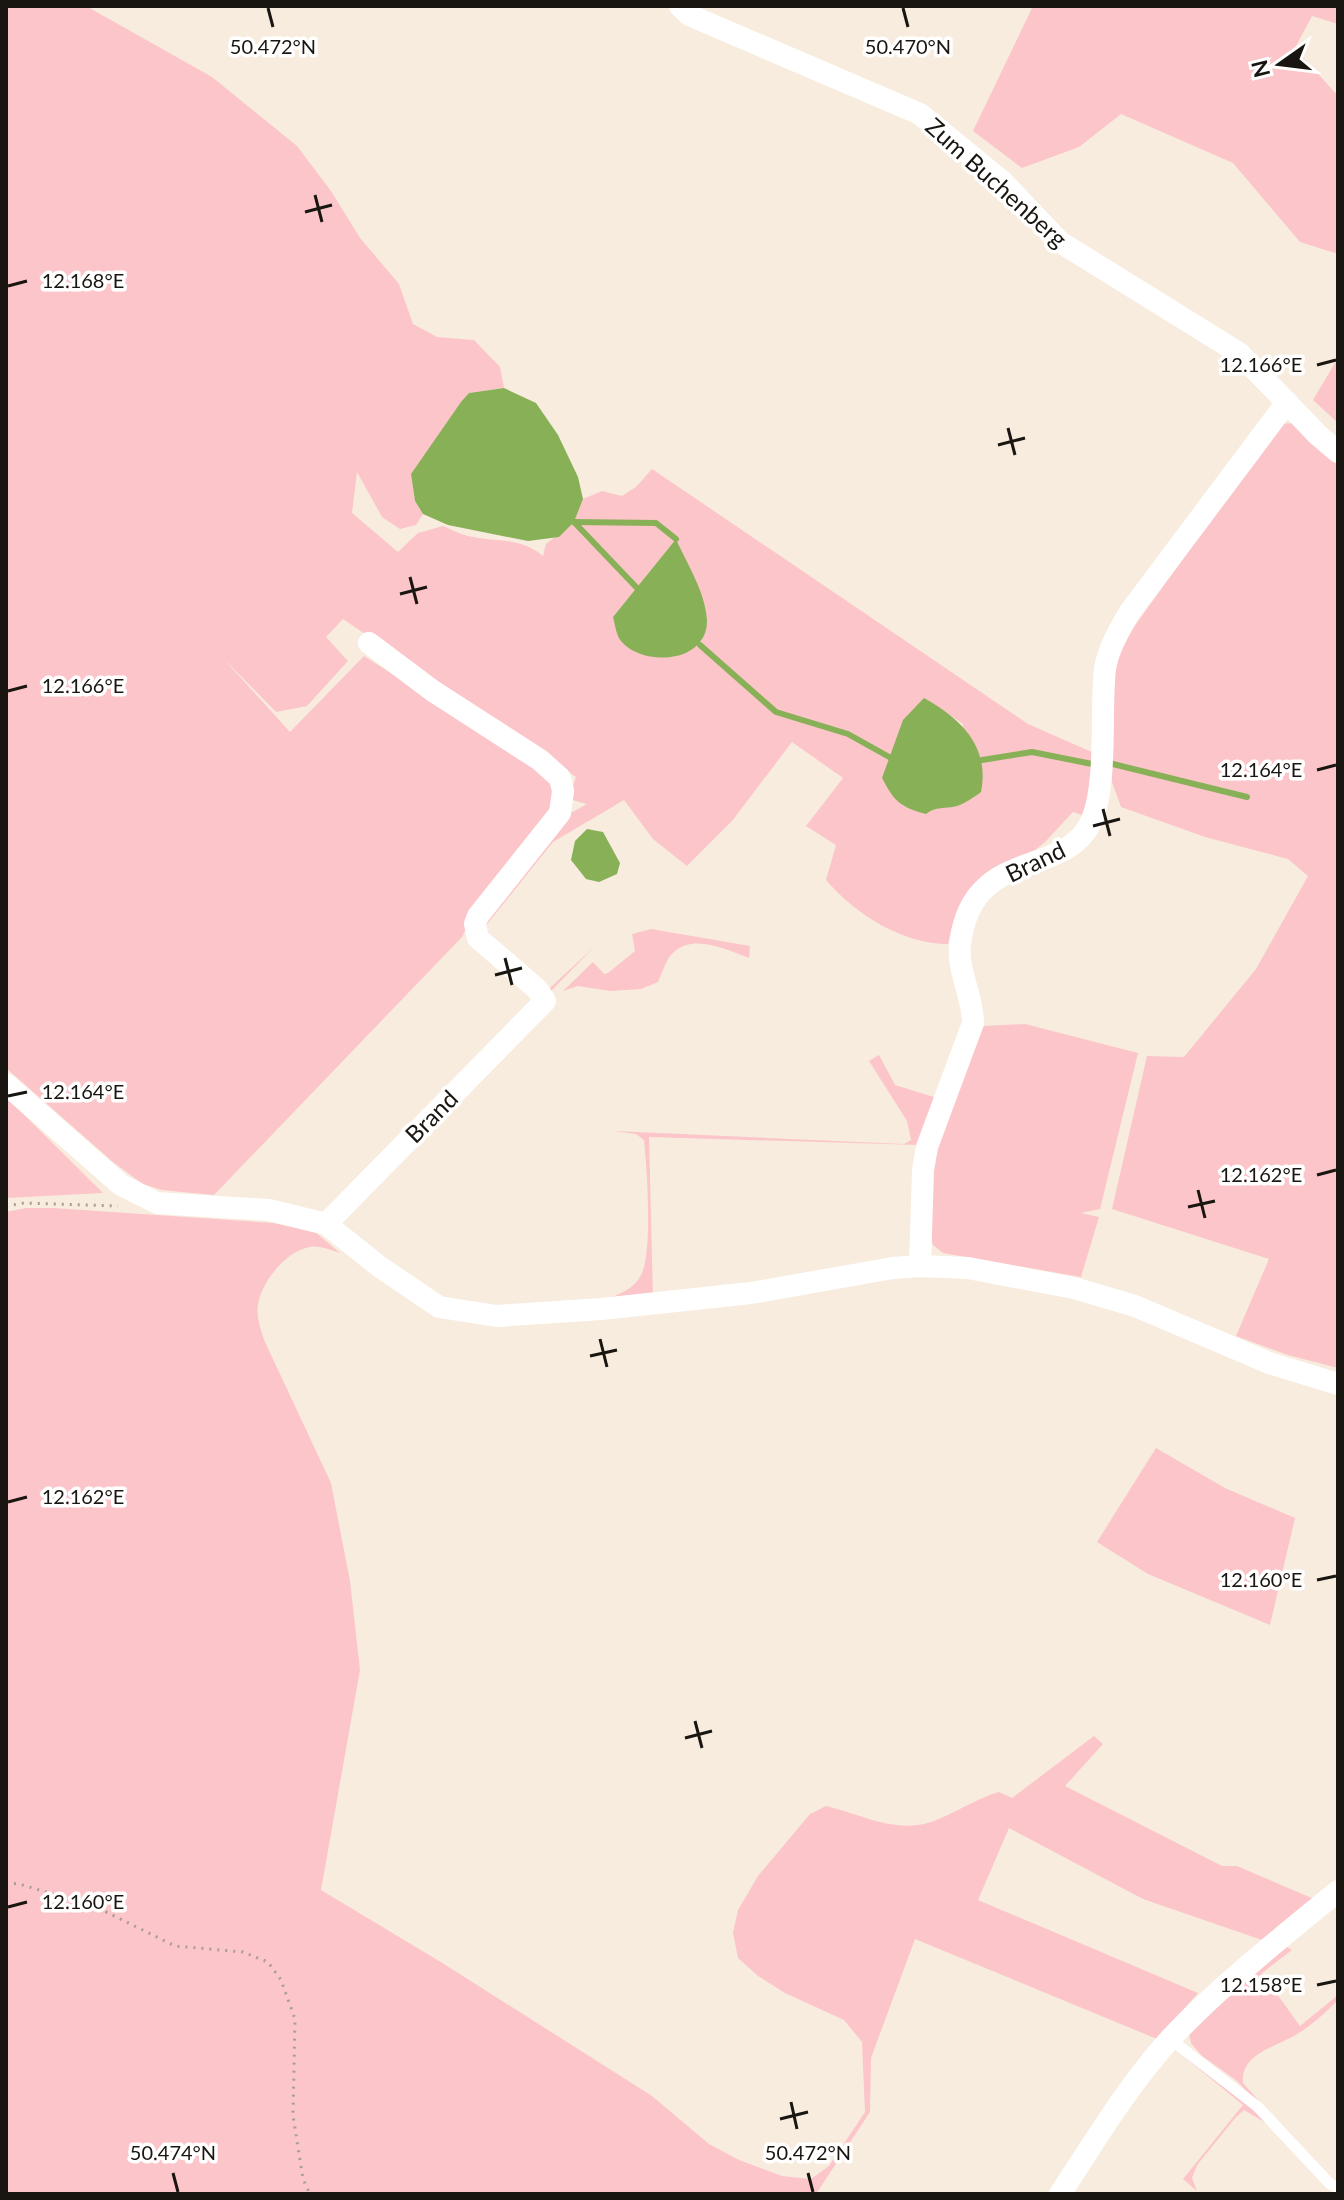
<svg xmlns="http://www.w3.org/2000/svg" width="1344" height="2200" font-family="Lato,sans-serif">
  <style>
    .green { fill: #fcc5c9; fill-rule: evenodd }
    .water { fill: #88b057 }
    .lines { fill: none; stroke-linecap: round; stroke-linejoin: round }
    .stream { stroke: #88b057; stroke-width: 6 }
    .path { stroke: #a79e94; stroke-width: 3; stroke-dasharray: 2 6; stroke-linecap: butt }
    .service { stroke: #fff; stroke-width: 11 }
    .minor { stroke: #fff; stroke-width: 22 }
    .ticks { fill: none; stroke: #191510; stroke-width: 3 }
    .labels { text-anchor: middle; dominant-baseline: central; stroke-width: 7; stroke-linejoin: round; paint-order: stroke }
    .street-label { font-size: 24px; fill: #191510; stroke: #fff }
    .ticks-label { font-size: 20px; text-anchor: middle; fill: #191510; stroke: #fff; stroke-width: 7; stroke-linejoin: round; paint-order: stroke }
  </style>
  <rect width="100%" height="100%" fill="#f8ecde"/>
  <g class="green">
    <path d="M6 6H86L212 77 297 146 331 191 360 238 399 284 413 324 437 337 474 340 500 367 504 388 469 393 411 474 415 501 423 514 416 525 400 529 382 517 357 472 352 513 398 552 418 533 443 526C451 529 459 534 468 536 494 542 521 537 543 556L546 544 574 522 583 499 602 491 622 496 636 487 652 469 1028 724 1094 753 1085 816 1073 812 1045 842 1024 859 952 927 948 944C903 944 856 915 826 880L836 845 806 826 843 778 792 742 732 821 687 866 653 839 624 800 553 842 484 928 549 989 595 946 550 992 481 930 567 815 587 804 569 799 576 777 343 619 326 637 348 661 307 706 276 712 222 657 290 732 364 656 555 778 560 801 475 910 462 937 214 1195 162 1190 143 1184 113 1162 6 1068ZM676 539 703 600 707 623 700 645 613 617ZM924 698 963 724 957 806 933 808 882 778Z"/>
    <polygon points="1033,6 1338,6 1338,24 1312,16 1295,48 1338,96 1338,254 1300,242 1233,163 1121,114 1079,147 1022,168 973,131"/>
    <polygon points="1338,358 1338,423 1313,400"/>
    <polygon points="1294,423 1338,462 1338,1368 1288,1355 1236,1336 1269,1259 1112,1209 1147,1056 1184,1057 1256,969 1308,876 1288,859 1205,837 1121,807 1103,757 1110,677 1121,645 1280,424"/>
    <path d="M651 929 750 946 749 958C727 950 693 933 673 953 666 959 662 973 658 982L641 989 610 991 578 986 563 991 593 962 604 974 608 973 635 951 632 934Z"/>
    <polygon points="1025,1024 1138,1053 1100,1209 1081,1213 1099,1217 1081,1277 943,1253 933,1245 929,1232 935,1138 978,1031 984,1026"/>
    <path d="M879 1055 895 1085 937 1098 920 1145 649 1137 653 1299 612 1297C624 1292 634 1288 641 1275 653 1253 647 1168 644 1140L636 1134 614 1131 904 1144 911 1140 907 1121 869 1061Z"/>
    <polygon points="6,1097 103,1193 6,1198"/>
    <path d="M26 1208H53L274 1223 315 1232 340 1253C331 1250 319 1245 310 1247 286 1251 261 1282 258 1305 256 1317 261 1331 265 1342L331 1483 350 1581 360 1670 321 1890 444 1964 652 2096 709 2144 739 2160 782 2176 811 2179 829 2166 865 2112 862 2042 844 2020 785 1993 758 1976 738 1958 733 1933 738 1910 758 1876 810 1814 826 1806C857 1813 885 1829 918 1825 943 1822 973 1799 999 1792L1012 1798 1094 1736 1103 1744 1065 1786 1222 1866H1237L1314 1899 1262 1940 1143 1899 1009 1828 978 1900 1198 1993 1157 2039 915 1939 871 2058 870 2112 816 2194H6V1212Z"/>
    <polygon points="1156,1448 1225,1488 1295,1518 1270,1625 1148,1574 1097,1542"/>
    <path d="M1287 1947 1292 1950 1262 1973 1300 2026 1338 1995V2000C1325 2013 1310 2027 1294 2036 1274 2047 1240 2055 1243 2083L1327 2177 1237 2081 1201 2055 1191 2043 1189 2034 1191 2027Z"/>
    <polygon points="1182,2055 1245,2102 1266,2123 1244,2110 1236,2117 1197,2165 1192,2178 1197,2191 1183,2179 1243,2105"/>
  </g>
  <g class="water">
    <polygon points="504,388 536,403 558,435 578,477 583,499 574,522 559,537 528,541 448,525 423,514 415,501 411,474 461,402 469,393"/>
    <path d="M676 539C687 564 706 593 707 621 707 664 642 667 621 641 616 635 615 624 613 617Z"/>
    <path d="M924 698C961 719 990 746 981 792 974 797 966 803 957 806 945 809 936 806 926 814 900 807 894 801 882 778L903 720Z"/>
    <polygon points="587,829 603,832 620,863 617,874 599,882 586,879 571,860 575,841"/>
  </g>
  <g class="lines">
    <g class="stream">
      <polyline points="574,522 656,523 676,539"/>
      <polyline points="574,522 637,588"/>
      <polyline points="700,645 776,712 848,734 891,758"/>
      <polyline points="982,760 1032,752 1092,764"/>
      <polyline points="1113,764 1247,797"/>
    </g>
    <g class="path">
      <polyline points="6,1206 24,1203 118,1206"/>
      <polyline points="6,1883 19,1884 94,1906 175,1946 243,1952 268,1962 281,1980 295,2019 293,2116 303,2179 310,2194"/>
    </g>
    <polyline class="service" points="1170,2039 1258,2107 1330,2184 1338,2188"/>
    <g class="minor">
      <polyline points="680,6 689,15 920,114 1003,182 1060,242 1239,353 1318,435 1338,452"/>
      <polyline points="6,1084 121,1185 157,1203 269,1210 326,1224 380,1267 439,1307 497,1316 601,1309 751,1293 893,1268 920,1266 968,1268 1074,1288 1135,1306 1269,1363 1338,1384"/>
      <polyline points="326,1224 545,1001 538,990 478,938 475,924 478,916 560,813 563,791 560,778 540,760 433,691 369,643"/>
      <path d="M920 1266 923 1170 927 1147 973 1023C973 996 957 971 960 945 971 845 1064 880 1091 822 1108 784 1100 712 1105 669 1108 649 1119 631 1129 613L1287 402"/>
      <path d="M1060 2194C1095 2141 1128 2085 1171 2038 1222 1984 1281 1938 1338 1891"/>
    </g>
  </g>
  <path class="ticks" d="M268 8 273 27M903 8 908 27M315 195 322 222M305 212 332 205M8 286 27 281M1317 365 1336 360M1008 428 1015 455M998 445 1025 438M410 577 417 604M400 594 427 587M8 691 27 686M1317 770 1336 765M1103 809 1110 836M1093 826 1120 819M505 958 512 985M495 975 522 968M8 1096 27 1092M1317 1175 1336 1170M1198 1190 1205 1218M1188 1207 1215 1201M600 1339 607 1367M590 1356 617 1350M8 1502 27 1497M1317 1580 1336 1576M695 1721 702 1748M685 1738 712 1731M8 1907 27 1902M1317 1985 1336 1981M791 2102 797 2129M780 2119 808 2112M173 2173 178 2192M808 2173 813 2192"/>
  <g class="labels">
    <g class="street-label">
      <text transform="translate(997 182) rotate(42)">Zum Buchenberg</text>
      <text transform="translate(1035 861) rotate(-26)">Brand</text>
      <text transform="translate(431 1116) rotate(-45)">Brand</text>
    </g>
  </g>
  <g class="ticks-label">
    <text x="273" y="54">50.472°N</text>
    <text x="908" y="54">50.470°N</text>
    <text x="83" y="288">12.168°E</text>
    <text x="1261" y="372">12.166°E</text>
    <text x="83" y="693">12.166°E</text>
    <text x="1261" y="777">12.164°E</text>
    <text x="83" y="1099">12.164°E</text>
    <text x="1261" y="1182">12.162°E</text>
    <text x="83" y="1504">12.162°E</text>
    <text x="1261" y="1587">12.160°E</text>
    <text x="83" y="1909">12.160°E</text>
    <text x="1261" y="1992">12.158°E</text>
    <text x="173" y="2160">50.474°N</text>
    <text x="808" y="2160">50.472°N</text>
  </g>
  <rect width="1344" height="2200" fill="none" stroke="#191510" stroke-width="16"/>
  <g transform="translate(1280 64) rotate(256)" stroke="#ffffff" stroke-width="6" paint-order="stroke">
  <path d="M0-6L14 30L0 20L-14 30Z" fill="#191510"/>
  <text y="-12" font-size="22" font-weight="bold" text-anchor="middle" fill="#191510">N</text>
  </g>
</svg>
